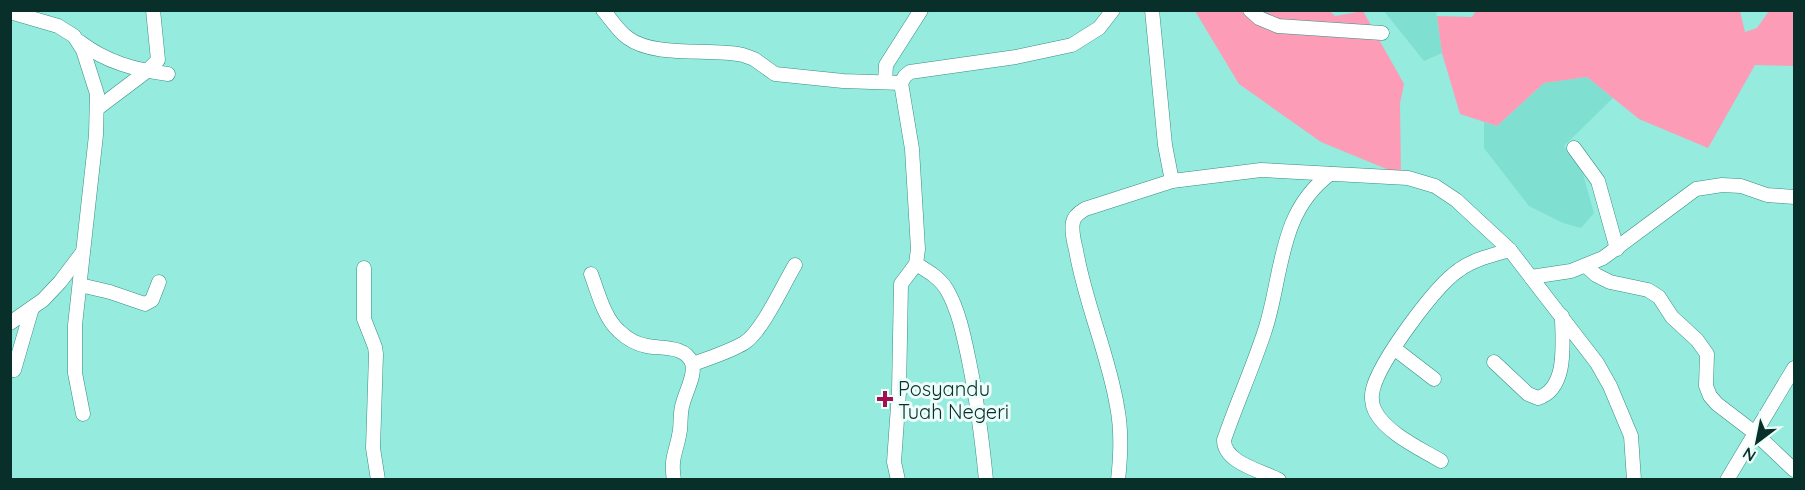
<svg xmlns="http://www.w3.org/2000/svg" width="1805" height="490" font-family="Quicksand,sans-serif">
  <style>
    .built { fill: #7fe0d2 }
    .green { fill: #fd9cb6 }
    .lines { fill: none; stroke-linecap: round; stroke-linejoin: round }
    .minor-casing { stroke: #368f83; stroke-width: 15 }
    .minor { stroke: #fff; stroke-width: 14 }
    .poi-dot { fill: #a30f50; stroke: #edfdfa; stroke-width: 2 }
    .labels { text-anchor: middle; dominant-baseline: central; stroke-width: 6; stroke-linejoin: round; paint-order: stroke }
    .poi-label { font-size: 20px; fill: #082f2a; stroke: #edfdfa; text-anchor: start }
  </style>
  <rect width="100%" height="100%" fill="#95ebdd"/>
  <g class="built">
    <polygon points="1384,11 1436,11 1442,53 1424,61"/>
    <polygon points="1587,77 1613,98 1564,146 1582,171 1594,213 1581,228 1563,223 1529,206 1484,148 1484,122 1497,126 1544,83"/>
  </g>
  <g class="green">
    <polygon points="1329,10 1335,16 1363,11 1404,84 1400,103 1401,175 1321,142 1239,84 1195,11"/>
    <polygon points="1476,11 1740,11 1745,32 1757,28 1769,11 1794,11 1794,66 1755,65 1708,148 1639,119 1587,77 1544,83 1497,126 1460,114 1442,53 1437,16 1472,17"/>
  </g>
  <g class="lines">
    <g class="minor-casing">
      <g id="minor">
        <path d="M603 10C611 19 618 31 628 38 655 58 711 48 743 55L754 59 775 74 843 81 901 83"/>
        <polyline points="1152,10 1165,145 1172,181"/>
        <polyline points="1250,10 1259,18 1278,26 1382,33"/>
        <polyline points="10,12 58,26 74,36 83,50 97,94 96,135 75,325 75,373 83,414"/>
        <path d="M80 42C106 62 135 70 168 74"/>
        <polyline points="885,82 886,65 921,10"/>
        <polyline points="98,108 147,71 158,60 153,10"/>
        <polyline points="1574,148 1598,181 1617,249"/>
        <path d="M916 264C928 271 940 278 947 290 959 311 964 337 969 361 977 400 982 439 986 480"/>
        <polyline points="1586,266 1596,275 1610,282 1648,290 1659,297 1672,317 1697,340 1707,354 1706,386 1710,396 1717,404 1755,433 1794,470"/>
        <polyline points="364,268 364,319 375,347 376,354 373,448 378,480"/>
        <path d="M591 274C598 292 604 318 619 331 627 339 636 344 647 346 662 349 685 345 692 363 696 374 686 391 683 403 680 411 681 421 680 430 677 452 670 456 674 480"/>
        <polyline points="1531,277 1571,271 1603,258 1696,189 1722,185 1741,186 1767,195 1794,197"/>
        <polyline points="80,285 110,292 145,304 152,300 159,282"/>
        <polyline points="10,323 43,300 60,282 82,253"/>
        <polyline points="1395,349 1434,379"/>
        <path d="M1494 362 1528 394 1538 398C1569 388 1562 340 1562 316"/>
        <path d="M693 364C709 358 729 352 744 343 762 332 783 285 795 265"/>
        <polyline points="14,370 32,308"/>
        <path d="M1441 461C1421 449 1386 433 1375 411 1372 405 1371 396 1373 389 1380 361 1435 286 1459 270 1474 259 1493 255 1510 250"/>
        <polyline points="898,480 894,462 899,392 901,284 916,264 918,249 912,149 901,83 905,76 910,72 1016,57 1072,45 1099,28 1113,10"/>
        <path d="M1118 480C1121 454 1122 431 1117 406 1108 353 1085 303 1076 250 1074 242 1071 231 1073 222 1074 216 1080 212 1085 209L1172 181 1261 170 1408 178 1435 186 1456 200 1510 250 1597 363 1610 386 1631 436 1634 480"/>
        <path d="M1279 480C1262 471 1224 463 1224 440 1237 402 1254 365 1266 327 1283 271 1279 212 1330 174"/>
        <polyline points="1727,480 1794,368"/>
      </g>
    </g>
    <use href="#minor" class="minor"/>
  </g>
  <path class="poi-dot" d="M882 390h6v6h6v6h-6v6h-6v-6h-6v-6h6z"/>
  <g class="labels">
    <g class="poi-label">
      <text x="898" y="388">Posyandu<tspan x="898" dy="23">Tuah Negeri</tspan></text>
    </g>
  </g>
  <rect width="1805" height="490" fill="none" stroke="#082f2a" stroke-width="24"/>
  <g transform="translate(1757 442) rotate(212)" stroke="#edfdfa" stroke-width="4.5" paint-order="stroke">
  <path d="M0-4.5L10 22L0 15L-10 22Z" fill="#082f2a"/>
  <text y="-9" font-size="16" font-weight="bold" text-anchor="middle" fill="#082f2a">N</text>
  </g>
</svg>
